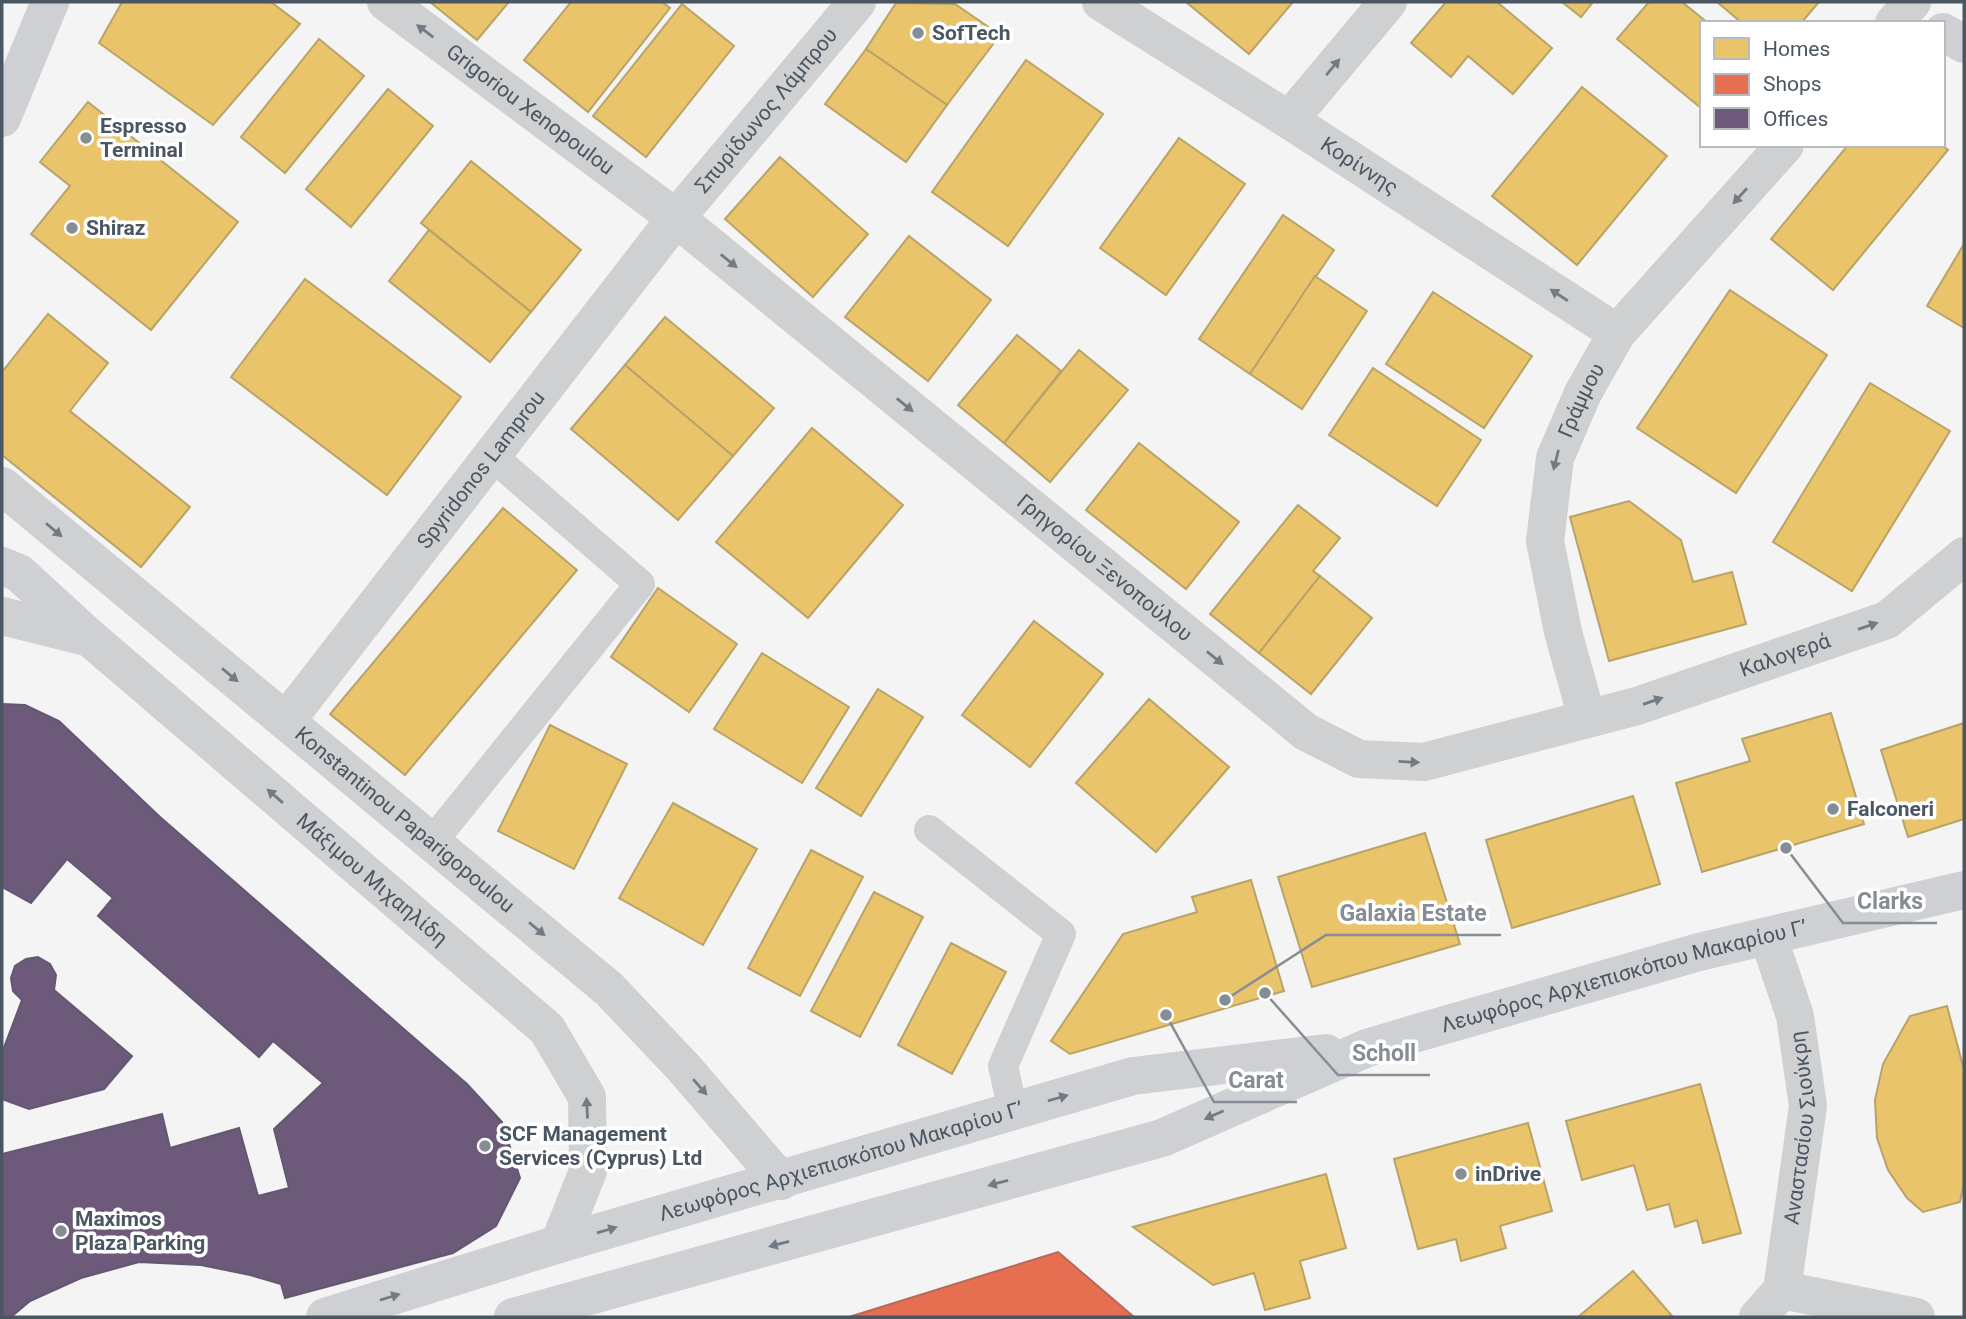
<svg xmlns="http://www.w3.org/2000/svg" width="1966" height="1319" font-family="Roboto,sans-serif">
  <style>
    .homes { fill: #e9c46a; stroke: #b9a367; stroke-width: 2 }
    .shops { fill: #e76f51; stroke: #b86856; stroke-width: 2 }
    .offices { fill: #6d597a; stroke: #625872; stroke-width: 2 }
    .lines { fill: none; stroke-linecap: round; stroke-linejoin: round }
    .service { stroke: #ced0d2; stroke-width: 30 }
    .minor { stroke: #ced0d2; stroke-width: 38 }
    .secondary { stroke: #ced0d4; stroke-width: 38 }
    .oneway { fill: #727b83 }
    .oneway2 { fill: #727b84 }
    .poi-dot { fill: #868d94; stroke: #fff; stroke-width: 2.5 }
    .labels { text-anchor: middle; dominant-baseline: central; stroke-width: 7; stroke-linejoin: round; paint-order: stroke }
    .poi-label { font-size: 21px; font-weight: bold; fill: #4a5661; stroke: #fff; text-anchor: start }
    .street-label { font-size: 21px; fill: #4a5661; stroke: #fff }
    .leader { fill: none; stroke: #868d94; stroke-width: 2.5 }
    .callout-dot { fill: #868d94; stroke: #fff; stroke-width: 2.5 }
    .callout-label { font-size: 23px; text-anchor: middle; font-weight: bold; fill: #868d94; stroke: #fff; stroke-width: 7; stroke-linejoin: round; paint-order: stroke }
  </style>
  <rect width="100%" height="100%" fill="#f4f4f4"/>
  <g class="homes">
    <polygon points="122,2 271,2 300,24 213,125 99,43"/>
    <polygon points="430,2 509,2 477,40"/>
    <polygon points="571,2 662,2 670,8 588,112 524,60"/>
    <polygon points="1186,2 1293,2 1249,54"/>
    <polygon points="1446,2 1497,2 1552,48 1513,94 1468,56 1451,77 1411,43"/>
    <polygon points="1562,2 1593,2 1581,17"/>
    <polygon points="1649,2 1682,2 1708,23 1702,23 1702,109 1617,39"/>
    <polygon points="1717,2 1819,2 1801,23 1742,23"/>
    <polygon points="896,3 955,4 1000,35 947,105 866,49"/>
    <polygon points="682,4 734,46 646,157 593,116"/>
    <polygon points="319,39 364,76 285,173 241,137"/>
    <polygon points="866,49 947,105 906,162 825,104"/>
    <polygon points="1026,60 1103,114 1008,246 932,192"/>
    <polygon points="1582,87 1667,156 1577,265 1492,196"/>
    <polygon points="388,89 433,126 351,227 306,189"/>
    <polygon points="88,102 238,222 151,330 31,234 70,186 40,162"/>
    <polygon points="1179,138 1245,184 1166,295 1100,248"/>
    <polygon points="1848,145 1942,145 1948,150 1833,290 1771,239"/>
    <polygon points="780,157 868,234 813,297 725,219"/>
    <polygon points="471,161 581,250 531,312 421,223"/>
    <polygon points="1283,215 1334,250 1250,374 1199,339"/>
    <polygon points="429,230 531,312 490,362 389,281"/>
    <polygon points="909,236 991,300 928,381 845,317"/>
    <polygon points="1964,244 1964,328 1927,306"/>
    <polygon points="1315,276 1367,311 1302,409 1250,374"/>
    <polygon points="305,279 461,397 387,495 231,377"/>
    <polygon points="1730,290 1827,355 1736,493 1637,428"/>
    <polygon points="1433,292 1532,356 1484,428 1386,364"/>
    <polygon points="48,314 108,363 70,411 190,507 141,567 2,455 2,372"/>
    <polygon points="665,317 774,408 733,456 625,365"/>
    <polygon points="1017,335 1061,371 1004,443 958,405"/>
    <polygon points="1079,350 1128,390 1050,482 1004,443"/>
    <polygon points="625,365 733,456 678,520 571,429"/>
    <polygon points="1373,368 1481,440 1437,506 1329,435"/>
    <polygon points="1870,383 1950,431 1852,591 1773,542"/>
    <polygon points="812,428 903,505 808,618 716,542"/>
    <polygon points="1139,443 1239,522 1186,589 1086,510"/>
    <polygon points="1629,501 1681,540 1693,582 1732,572 1746,624 1609,661 1570,517"/>
    <polygon points="1298,505 1340,538 1313,571 1320,576 1259,653 1210,614"/>
    <polygon points="503,508 577,570 405,775 330,714"/>
    <polygon points="1320,576 1372,618 1311,694 1259,653"/>
    <polygon points="658,588 737,644 689,712 611,657"/>
    <polygon points="1034,621 1103,674 1030,767 962,715"/>
    <polygon points="762,653 849,707 802,783 714,729"/>
    <polygon points="878,689 923,717 861,816 816,788"/>
    <polygon points="1149,699 1229,767 1156,852 1076,783"/>
    <polygon points="1831,713 1864,824 1702,872 1676,783 1750,761 1742,739"/>
    <polygon points="1964,723 1964,819 1908,837 1881,750"/>
    <polygon points="550,725 627,764 574,869 498,831"/>
    <polygon points="1633,796 1660,884 1512,928 1486,840"/>
    <polygon points="673,803 757,849 703,945 619,898"/>
    <polygon points="1425,833 1460,944 1312,987 1278,877"/>
    <polygon points="811,850 863,877 800,996 748,968"/>
    <polygon points="1251,880 1284,991 1070,1054 1051,1041 1123,934 1197,912 1192,897"/>
    <polygon points="874,892 923,917 860,1037 811,1011"/>
    <polygon points="951,943 1006,972 952,1074 898,1045"/>
    <polygon points="1947,1006 1964,1070 1964,1182 1960,1202 1923,1212 1907,1198 1888,1170 1877,1138 1875,1100 1883,1064 1910,1016"/>
    <polygon points="1700,1084 1741,1233 1703,1243 1697,1220 1675,1227 1669,1204 1647,1210 1634,1165 1582,1180 1566,1121"/>
    <polygon points="1528,1123 1552,1211 1500,1226 1506,1248 1461,1261 1456,1239 1418,1249 1394,1159"/>
    <polygon points="1326,1174 1346,1248 1300,1261 1310,1298 1265,1310 1254,1273 1213,1285 1133,1227"/>
    <polygon points="1633,1271 1673,1317 1578,1317"/>
  </g>
  <polygon class="shops" points="1058,1252 1134,1317 849,1317"/>
  <g class="offices">
    <polygon points="2,704 25,705 59,721 160,817 467,1084 502,1122 520,1178 496,1226 453,1253 285,1298 281,1284 250,1275 201,1265 139,1262 81,1278 30,1301 11,1317 2,1317 2,1154 162,1114 170,1148 239,1128 258,1196 289,1188 274,1129 323,1083 273,1041 259,1057 98,916 113,898 67,859 31,903 2,887"/>
    <polygon points="38,957 50,964 56,975 54,990 132,1056 104,1089 29,1109 2,1099 2,1053 22,1000 13,991 11,978 15,966 26,959"/>
  </g>
  <g class="lines">
    <g class="service">
      <polyline points="929,830 1061,934 1003,1066 1013,1111"/>
      <polyline points="432,842 640,584 492,456"/>
    </g>
    <g class="minor">
      <path id="s1" d="M386 2 676 218 1306 732 1359 759 1424 762 1637 706 1887 620 1964 556"/>
      <path id="s2" d="M1101 2 1289 120 1617 333"/>
      <polyline points="1894,23 1912,2"/>
      <polyline points="1943,32 1964,44"/>
      <polyline points="1289,120 1388,2"/>
      <path id="s3" d="M2 486 609 989 683 1067 781 1181"/>
      <path id="s4" d="M2 616 90 638 547 1029 587 1097 588 1171 559 1244"/>
      <path id="s5" d="M1587 718 1563 632 1545 541 1555 458 1583 393 1617 333 1785 145"/>
      <path id="s6" d="M286 721 676 218 857 2"/>
      <polyline points="1782,1290 1916,1317"/>
      <path id="s7" d="M1758 1317 1782 1290 1808 1106 1795 1016 1768 936"/>
    </g>
    <g class="secondary">
      <polyline points="2,118 50,2"/>
      <polyline points="2,566 19,573 90,638"/>
      <path id="s8" d="M325 1317 559 1244 1133 1076 1326 1053"/>
      <path id="s9" d="M513 1317 1162 1138 1367 1048 1417 1033 1699 952 1964 890"/>
    </g>
  </g>
  <defs><path id="oneway-solid" d="M-6-.8H1V-3.2L6.5 0L1 3.2V.8H-6Z" transform="scale(1.75)"/></defs>
  <g class="oneway">
    <use href="#oneway-solid" transform="translate(425 31) rotate(-143)"/>
    <use href="#oneway-solid" transform="translate(1333 67) rotate(-50)"/>
    <use href="#oneway-solid" transform="translate(1740 196) rotate(132)"/>
    <use href="#oneway-solid" transform="translate(729 261) rotate(39)"/>
    <use href="#oneway-solid" transform="translate(1559 295) rotate(-147)"/>
    <use href="#oneway-solid" transform="translate(905 405) rotate(39)"/>
    <use href="#oneway-solid" transform="translate(1556 460) rotate(104)"/>
    <use href="#oneway-solid" transform="translate(54 530) rotate(40)"/>
    <use href="#oneway-solid" transform="translate(1868 626) rotate(-19)"/>
    <use href="#oneway-solid" transform="translate(1215 658) rotate(39)"/>
    <use href="#oneway-solid" transform="translate(230 675) rotate(40)"/>
    <use href="#oneway-solid" transform="translate(1653 701) rotate(-19)"/>
    <use href="#oneway-solid" transform="translate(1409 762) rotate(3)"/>
    <use href="#oneway-solid" transform="translate(275 796) rotate(-139)"/>
    <use href="#oneway-solid" transform="translate(537 929) rotate(40)"/>
    <use href="#oneway-solid" transform="translate(700 1087) rotate(49)"/>
    <use href="#oneway-solid" transform="translate(587 1108) rotate(-93)"/>
  </g>
  <g class="oneway2">
    <use href="#oneway-solid" transform="translate(1058 1098) rotate(-16)"/>
    <use href="#oneway-solid" transform="translate(1214 1115) rotate(156)"/>
    <use href="#oneway-solid" transform="translate(998 1183) rotate(165)"/>
    <use href="#oneway-solid" transform="translate(607 1230) rotate(-16)"/>
    <use href="#oneway-solid" transform="translate(779 1244) rotate(165)"/>
    <use href="#oneway-solid" transform="translate(390 1297) rotate(-17)"/>
  </g>
  <g class="poi-dot">
    <circle cx="918" cy="33" r="7"/>
    <circle cx="86" cy="138" r="7"/>
    <circle cx="72" cy="228" r="7"/>
    <circle cx="1833" cy="809" r="7"/>
    <circle cx="485" cy="1146" r="7"/>
    <circle cx="1461" cy="1174" r="7"/>
    <circle cx="61" cy="1231" r="7"/>
  </g>
  <g class="labels">
    <g class="poi-label">
      <text x="932" y="33">SofTech</text>
      <text x="100" y="126">Espresso<tspan x="100" dy="24">Terminal</tspan></text>
      <text x="86" y="228">Shiraz</text>
      <text x="1847" y="809">Falconeri</text>
      <text x="499" y="1134">SCF Management<tspan x="499" dy="24">Services (Cyprus) Ltd</tspan></text>
      <text x="1475" y="1174">inDrive</text>
      <text x="75" y="1219">Maximos<tspan x="75" dy="24">Plaza Parking</tspan></text>
    </g>
    <g class="street-label">
      <text stroke="none"><textPath href="#s1" startOffset="180">Grigoriou Xenopoulou</textPath></text>
      <text stroke="none"><textPath href="#s6" startOffset="777">Σπυρίδωνος Λάμπρου</textPath></text>
      <text stroke="none"><textPath href="#s2" startOffset="306">Κορίννης</textPath></text>
      <text stroke="none"><textPath href="#s5" startOffset="329">Γράμμου</textPath></text>
      <text stroke="none"><textPath href="#s6" startOffset="318">Spyridonos Lamprou</textPath></text>
      <text stroke="none"><textPath href="#s1" startOffset="915">Γρηγορίου Ξενοπούλου</textPath></text>
      <text stroke="none"><textPath href="#s1" startOffset="1676">Καλογερά</textPath></text>
      <text stroke="none"><textPath href="#s3" startOffset="523">Konstantinou Paparigopoulou</textPath></text>
      <text stroke="none"><textPath href="#s4" startOffset="462">Μάξιμου Μιχαηλίδη</textPath></text>
      <text stroke="none"><textPath href="#s9" startOffset="1164">Λεωφόρος Αρχιεπισκόπου Μακαρίου Γ’</textPath></text>
      <text stroke="none"><textPath href="#s7" startOffset="200">Αναστασίου Σιούκρη</textPath></text>
      <text stroke="none"><textPath href="#s8" startOffset="539">Λεωφόρος Αρχιεπισκόπου Μακαρίου Γ’</textPath></text>
    </g>
  </g>
  <path class="leader" d="M1786 848L1843 923H1937M1225 1000L1326 935H1501M1265 993L1338 1075H1430M1166 1015L1214 1102H1297"/>
  <g class="callout-dot">
    <circle cx="1786" cy="848" r="7"/>
    <circle cx="1225" cy="1000" r="7"/>
    <circle cx="1265" cy="993" r="7"/>
    <circle cx="1166" cy="1015" r="7"/>
  </g>
  <g class="callout-label">
    <text x="1890" y="909">Clarks</text>
    <text x="1413" y="921">Galaxia Estate</text>
    <text x="1384" y="1061">Scholl</text>
    <text x="1256" y="1088">Carat</text>
  </g>
  <rect width="1966" height="1319" fill="none" stroke="#4a5661" stroke-width="7"/>
  <rect x="1700" y="21" width="245" height="126" fill="#ffffff" stroke="#b7bbc0" stroke-width="2"/>
  <rect x="1714" y="38" width="35" height="21" fill="#e9c46a" stroke="#b7bbc0" stroke-width="2"/>
  <text x="1763" y="56" font-size="21" fill="#4a5661">Homes</text>
  <rect x="1714" y="74" width="35" height="21" fill="#e76f51" stroke="#b7bbc0" stroke-width="2"/>
  <text x="1763" y="91" font-size="21" fill="#4a5661">Shops</text>
  <rect x="1714" y="108" width="35" height="21" fill="#6d597a" stroke="#b7bbc0" stroke-width="2"/>
  <text x="1763" y="126" font-size="21" fill="#4a5661">Offices</text>
</svg>
